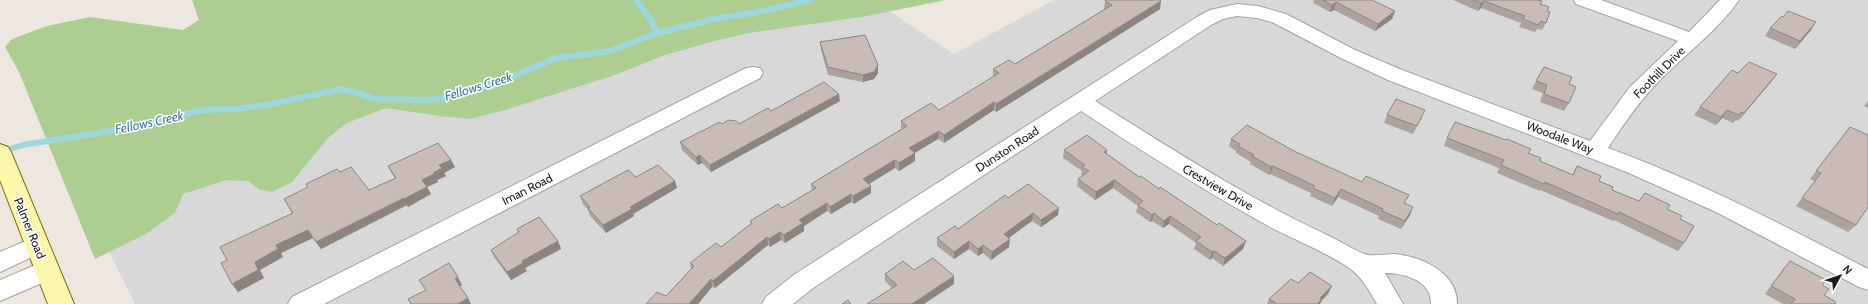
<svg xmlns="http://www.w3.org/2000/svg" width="1868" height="304" font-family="Cabin,sans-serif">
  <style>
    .residential { fill: #d9d8d8 }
    .forest { fill: #accf91 }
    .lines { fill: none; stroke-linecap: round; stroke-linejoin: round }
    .stream { stroke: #9cd8de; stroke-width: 6 }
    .street-casing { stroke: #a2a2a2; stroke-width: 2 }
    .secondary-casing { stroke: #747000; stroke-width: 2 }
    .street { fill: #fff; fill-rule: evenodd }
    .secondary { fill: #fdf6ae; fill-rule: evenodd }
    .wall { fill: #ada29d }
    .shaded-wall { fill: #8d847f }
    .building { fill: #c9bcb6; stroke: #8d847f }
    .labels { text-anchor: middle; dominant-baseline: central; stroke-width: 3; stroke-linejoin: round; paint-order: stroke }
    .street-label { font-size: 12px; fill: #1b1b1b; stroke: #fff }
    .water-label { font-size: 13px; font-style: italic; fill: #3e7c9f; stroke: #fff }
  </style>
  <rect width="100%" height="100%" fill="#ede7df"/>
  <polygon class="residential" points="608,0 873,0 954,54 1054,0 1868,0 1868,304 135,304 95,224"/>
  <polygon class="forest" points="192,0 946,0 862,17 755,32 722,39 665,55 615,75 505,110 470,119 439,116 386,108 347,123 328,138 292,182 272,192 259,189 248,181 227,180 183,194 175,213 146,234 95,259 19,72 5,47 12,39 47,26 90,17 183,30 199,20"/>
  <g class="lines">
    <g class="stream">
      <polyline points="636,0 651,20 657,33"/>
      <polyline points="0,152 23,145 128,128 203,110 236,109 271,104 342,89 376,99 430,100 454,96 494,84 556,58 610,51 657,33 713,19 759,12 810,0"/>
    </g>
    <g class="street-casing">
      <g id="street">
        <path d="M1574 0H1601L1689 32 1720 0H1739C1718 30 1688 52 1662 78 1641 99 1624 123 1608 148 1698 181 1783 225 1868 269V290L1859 287 1716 212 1629 173 1388 80 1341 58 1272 22 1257 18 1237 16 1223 19 1211 25 1095 101C1172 149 1247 198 1329 236 1340 241 1352 249 1364 254 1372 257 1385 254 1394 254 1420 256 1458 272 1457 304H1431C1432 280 1403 273 1385 273L1403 304H1377C1370 292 1363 279 1352 270 1326 251 1289 238 1261 222 1199 187 1140 150 1081 111L813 288 793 304H762L766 297 795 274 1197 17 1210 10 1237 4 1258 6 1286 14 1355 50 1402 70 1590 141 1630 87 1678 41 1576 4Z"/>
        <polygon points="753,67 760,68 763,73 760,78 324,304 288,304 292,297 746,68"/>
        <polygon points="37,236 45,239 49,245 45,251 0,272 0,252"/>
        <polygon points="47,260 56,263 59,270 56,277 0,301 0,280"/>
      </g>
    </g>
    <g class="secondary-casing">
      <polygon id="secondary" points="0,144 8,147 11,152 74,304 48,304 0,180"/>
    </g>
    <use href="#street" class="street"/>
    <use href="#secondary" class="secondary"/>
  </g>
  <g class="wall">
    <polygon points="1314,0 1372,0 1395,11 1392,19 1375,31 1334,10 1330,12 1313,3"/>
    <polygon points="1453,0 1537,0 1540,4 1547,11 1546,23 1542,30 1537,29 1535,32 1519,27 1521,23 1481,8 1478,11"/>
    <polygon points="1105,1 1160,9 996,112 994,110 944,143 938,139 915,153 915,161 899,171 895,168 869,184 871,186 871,193 854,204 851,202 831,214 827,211 804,226 804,231 785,243 781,240 770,247 768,245 715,288 712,287 698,304 646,304 666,296 691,269 690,263 721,247 751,224 750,221 782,208 812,190 811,184 902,129 901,128 901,121 939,110 993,77 993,69 1015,64 1105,9 1104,9"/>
    <polygon points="1770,28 1811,30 1795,49 1765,36"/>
    <polygon points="820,42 878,65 878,73 874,79 863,82 828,75 821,50"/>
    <polygon points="1544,67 1569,84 1569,103 1564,111 1540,102 1543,93 1532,89"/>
    <polygon points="1738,73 1777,74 1771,82 1738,121 1736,120 1733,123 1722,118 1716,125 1694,115 1700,107"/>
    <polygon points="840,101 711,172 702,163 698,165 682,150 680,142 739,124 771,111"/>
    <polygon points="1868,101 1868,108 1864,106"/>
    <polygon points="1387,115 1422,117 1413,134 1384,123"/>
    <polygon points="1850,127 1856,225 1848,232 1796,206 1815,181 1810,179"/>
    <polygon points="1447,138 1528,153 1540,161 1572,175 1577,166 1612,190 1639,201 1667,209 1680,219 1684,243 1678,251 1614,220 1613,221 1540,190 1540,191 1497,173 1499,168 1444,146"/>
    <polygon points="1231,139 1296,152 1405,204 1410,215 1401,229 1378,219 1379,216 1338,197 1332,206 1310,196 1311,193 1270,174 1269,175 1250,164 1251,162 1236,153 1236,151 1229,146"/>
    <polygon points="1064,150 1107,150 1107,154 1243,249 1223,266 1212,258 1210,260 1194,249 1196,243 1169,224 1163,228 1152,221 1150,222 1136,212 1138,206 1113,188 1095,200 1077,186 1078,179 1082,176 1081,175 1082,171 1063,158"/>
    <polygon points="388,166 455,167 444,173 446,176 437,180 438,182 427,187 431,194 408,207 407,205 321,249 313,238 281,253 283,257 260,270 264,278 238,292 227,260 292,213 284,199 340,172 369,190 395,178 392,174"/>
    <polygon points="636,177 677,188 633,214 634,216 606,233 590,216 588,210 583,204 580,196"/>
    <polygon points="1008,198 1058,215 1041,227 1032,221 1009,238 1009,247 991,260 983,253 978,256 969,249 954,259 937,246 937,238 958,229"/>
    <polygon points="517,229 558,241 561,249 525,268 527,271 511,280 494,257 491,250 518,233"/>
    <polygon points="1790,261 1822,285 1824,295 1835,304 1783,304 1765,294 1783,269"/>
    <polygon points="914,270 954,284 892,288 885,281 885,274"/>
    <polygon points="1298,283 1328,294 1322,300 1320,304 1267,304 1269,299"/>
  </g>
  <g class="shaded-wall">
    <polygon points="1161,1 1160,9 996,112 996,104"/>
    <polygon points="1484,1 1481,8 1478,11 1481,3"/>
    <polygon points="1336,2 1334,10 1330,12 1332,5"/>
    <polygon points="1395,11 1392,19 1375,31 1378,24"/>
    <polygon points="1816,22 1811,30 1795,49 1800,41"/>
    <polygon points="878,65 878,73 874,79 863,82 863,75"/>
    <polygon points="1777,74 1771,82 1738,121 1744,113"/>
    <polygon points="839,94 840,101 711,172 710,165"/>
    <polygon points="994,102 994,110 944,143 944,135"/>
    <polygon points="1727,110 1722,118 1716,125 1721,117"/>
    <polygon points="939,131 938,139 909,156 909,148"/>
    <polygon points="1107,150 1106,157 1104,152"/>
    <polygon points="915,153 915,161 899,171 899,163"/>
    <polygon points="700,155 702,163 698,165 696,157"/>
    <polygon points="451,160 455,167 444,173 446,176 437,180 438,182 427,187 431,194 408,207 404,199 422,180 433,173 439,165"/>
    <polygon points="895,160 895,168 864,187 863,179"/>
    <polygon points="1273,166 1270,174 1269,175 1271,167"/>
    <polygon points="1114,180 1113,188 1095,200 1096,192"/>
    <polygon points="675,181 677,188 633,214 634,216 606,233 603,225 630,207"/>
    <polygon points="871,186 871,193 854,204 853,196"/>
    <polygon points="1341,189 1338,197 1332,206 1335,198"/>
    <polygon points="851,194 851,202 831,214 830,207"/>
    <polygon points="404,198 407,205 321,249 316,242"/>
    <polygon points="827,203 827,211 804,226 804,231 785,243 784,235 799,220"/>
    <polygon points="1413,207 1410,215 1401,229 1405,221"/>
    <polygon points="1059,208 1058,215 1041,227 1041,220"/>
    <polygon points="1033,213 1032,221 1003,242 1004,234"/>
    <polygon points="1154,213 1152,221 1150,222 1152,215"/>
    <polygon points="1170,216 1169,224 1163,228 1164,221"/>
    <polygon points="308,230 313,238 281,253 283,257 260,270 264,278 238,292 232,284 255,262 276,245"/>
    <polygon points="780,232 781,240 770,247 769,239"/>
    <polygon points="767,237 768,245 715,288 713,281"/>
    <polygon points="1010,239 1009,247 991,260 992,252"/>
    <polygon points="558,241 561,249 525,268 527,271 511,280 507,272 522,261"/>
    <polygon points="969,241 969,249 954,259 954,252"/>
    <polygon points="1246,241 1243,249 1223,266 1225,258"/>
    <polygon points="983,245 983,253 978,256 978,249"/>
    <polygon points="1214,251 1212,258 1210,260 1212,252"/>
    <polygon points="954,276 954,284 924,304 912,304"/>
    <polygon points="458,277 462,285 459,287 455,279"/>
    <polygon points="711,279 712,287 698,304 689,304"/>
    <polygon points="1332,286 1328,294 1322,300 1320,304 1317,304 1320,298"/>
    <polygon points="468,298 471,304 458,304"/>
  </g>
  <g class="building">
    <polygon points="1106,0 1160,0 1161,1 996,104 994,102 944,135 939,131 909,148 915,153 899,163 895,160 863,179 871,186 853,196 851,194 830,207 827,203 799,220 803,223 784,235 780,232 769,239 767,237 713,281 711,279 689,304 646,304 657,292 666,296 694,266 690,263 716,243 721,247 752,223 750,221 778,204 782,208 816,188 811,184 907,126 901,121 931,103 939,110 999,73 993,69 1009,60 1015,64 1112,5 1105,1"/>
    <polygon points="1323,0 1372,0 1395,11 1378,24 1336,2 1332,5"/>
    <polygon points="1473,0 1537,0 1542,1 1540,4 1549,7 1547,11 1550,12 1546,23 1541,21 1538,25 1523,19 1525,16 1484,1 1481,3"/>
    <polygon points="1788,11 1816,22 1800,41 1770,28 1782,16 1783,17"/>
    <polygon points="865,35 878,65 874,72 863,75 828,67 820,42"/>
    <polygon points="1749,62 1777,74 1744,113 1741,112 1739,115 1727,110 1721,117 1700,107 1732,70 1738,73"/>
    <polygon points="1544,67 1572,77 1569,84 1576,87 1569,103 1544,94 1547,85 1536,81"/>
    <polygon points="824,82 839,94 710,165 700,155 696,157 680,142 720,122 722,124 728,120 736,121 739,124 768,108 771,111"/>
    <polygon points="1396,99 1425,110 1417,126 1387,115"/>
    <polygon points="1455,122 1506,140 1507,139 1531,149 1528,153 1541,158 1540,161 1573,175 1577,166 1601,176 1599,181 1613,187 1612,190 1639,201 1645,193 1670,205 1667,209 1682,216 1680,219 1694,226 1684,243 1619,212 1618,214 1545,182 1544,184 1501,165 1504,160 1447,138"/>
    <polygon points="1247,125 1296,152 1362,182 1366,176 1409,195 1404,203 1413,207 1405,221 1382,211 1383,209 1341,189 1335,198 1313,188 1315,186 1273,166 1271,167 1252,156 1254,155 1238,146 1240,144 1231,139"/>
    <polygon points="1850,127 1868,135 1868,207 1856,225 1802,198 1821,173 1816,171"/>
    <polygon points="1087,135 1107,150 1104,152 1139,177 1141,176 1159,189 1160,187 1217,225 1219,223 1246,241 1225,258 1214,251 1212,252 1196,241 1201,237 1170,216 1164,221 1154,213 1152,215 1138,205 1143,201 1114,180 1096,192 1078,179 1089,171 1082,167 1085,165 1064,150"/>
    <polygon points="438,143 451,160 439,165 442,168 433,173 434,174 422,180 427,187 404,199 404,198 316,242 308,230 276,245 278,249 255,262 258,270 232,284 221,263 227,260 220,247 293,213 284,199 308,187 306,184 337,169 340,172 351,167 369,190 396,178 388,166"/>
    <polygon points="658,165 675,181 630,207 632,209 603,225 588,208 590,207 580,196 628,170 636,177"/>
    <polygon points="1028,184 1059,208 1041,220 1033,213 1004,234 1010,239 992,252 983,245 978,249 969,241 954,252 937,238 955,226 958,229 1005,195 1008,198"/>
    <polygon points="539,217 558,241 522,261 523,263 507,272 491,250 519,232 517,229"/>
    <polygon points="933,258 954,276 912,304 867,304 897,285 885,274 903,261 914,270"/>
    <polygon points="1790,261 1826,280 1822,285 1829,289 1824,295 1836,302 1835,304 1791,304 1795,299 1771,286"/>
    <polygon points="449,263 458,277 455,279 468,298 458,304 411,304 408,299 426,290 419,280"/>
    <polygon points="1310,272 1332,286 1320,298 1322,299 1317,304 1275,304 1276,303 1269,299 1291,279 1298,283"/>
    <polygon points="848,300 851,304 842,304"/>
  </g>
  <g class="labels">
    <g class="street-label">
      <text transform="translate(1659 72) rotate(-45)">Foothill Drive</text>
      <text transform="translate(1560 137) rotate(21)">Woodale Way</text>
      <text transform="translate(1007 149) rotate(-33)">Dunston Road</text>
      <text transform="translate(1218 187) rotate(30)">Crestview Drive</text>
      <text transform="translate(527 189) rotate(-27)">Iman Road</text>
      <text transform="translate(30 228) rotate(68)">Palmer Road</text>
    </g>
    <g class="water-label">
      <text transform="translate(478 86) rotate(-17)">Fellows Creek</text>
      <text transform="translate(149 122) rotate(-12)">Fellows Creek</text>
    </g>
  </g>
  <g transform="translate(1840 276) rotate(50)" stroke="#ffffff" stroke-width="3" paint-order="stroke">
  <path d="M0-3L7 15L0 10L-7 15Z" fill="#1b1b1b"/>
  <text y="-6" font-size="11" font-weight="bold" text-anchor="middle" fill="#1b1b1b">N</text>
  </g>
</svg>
